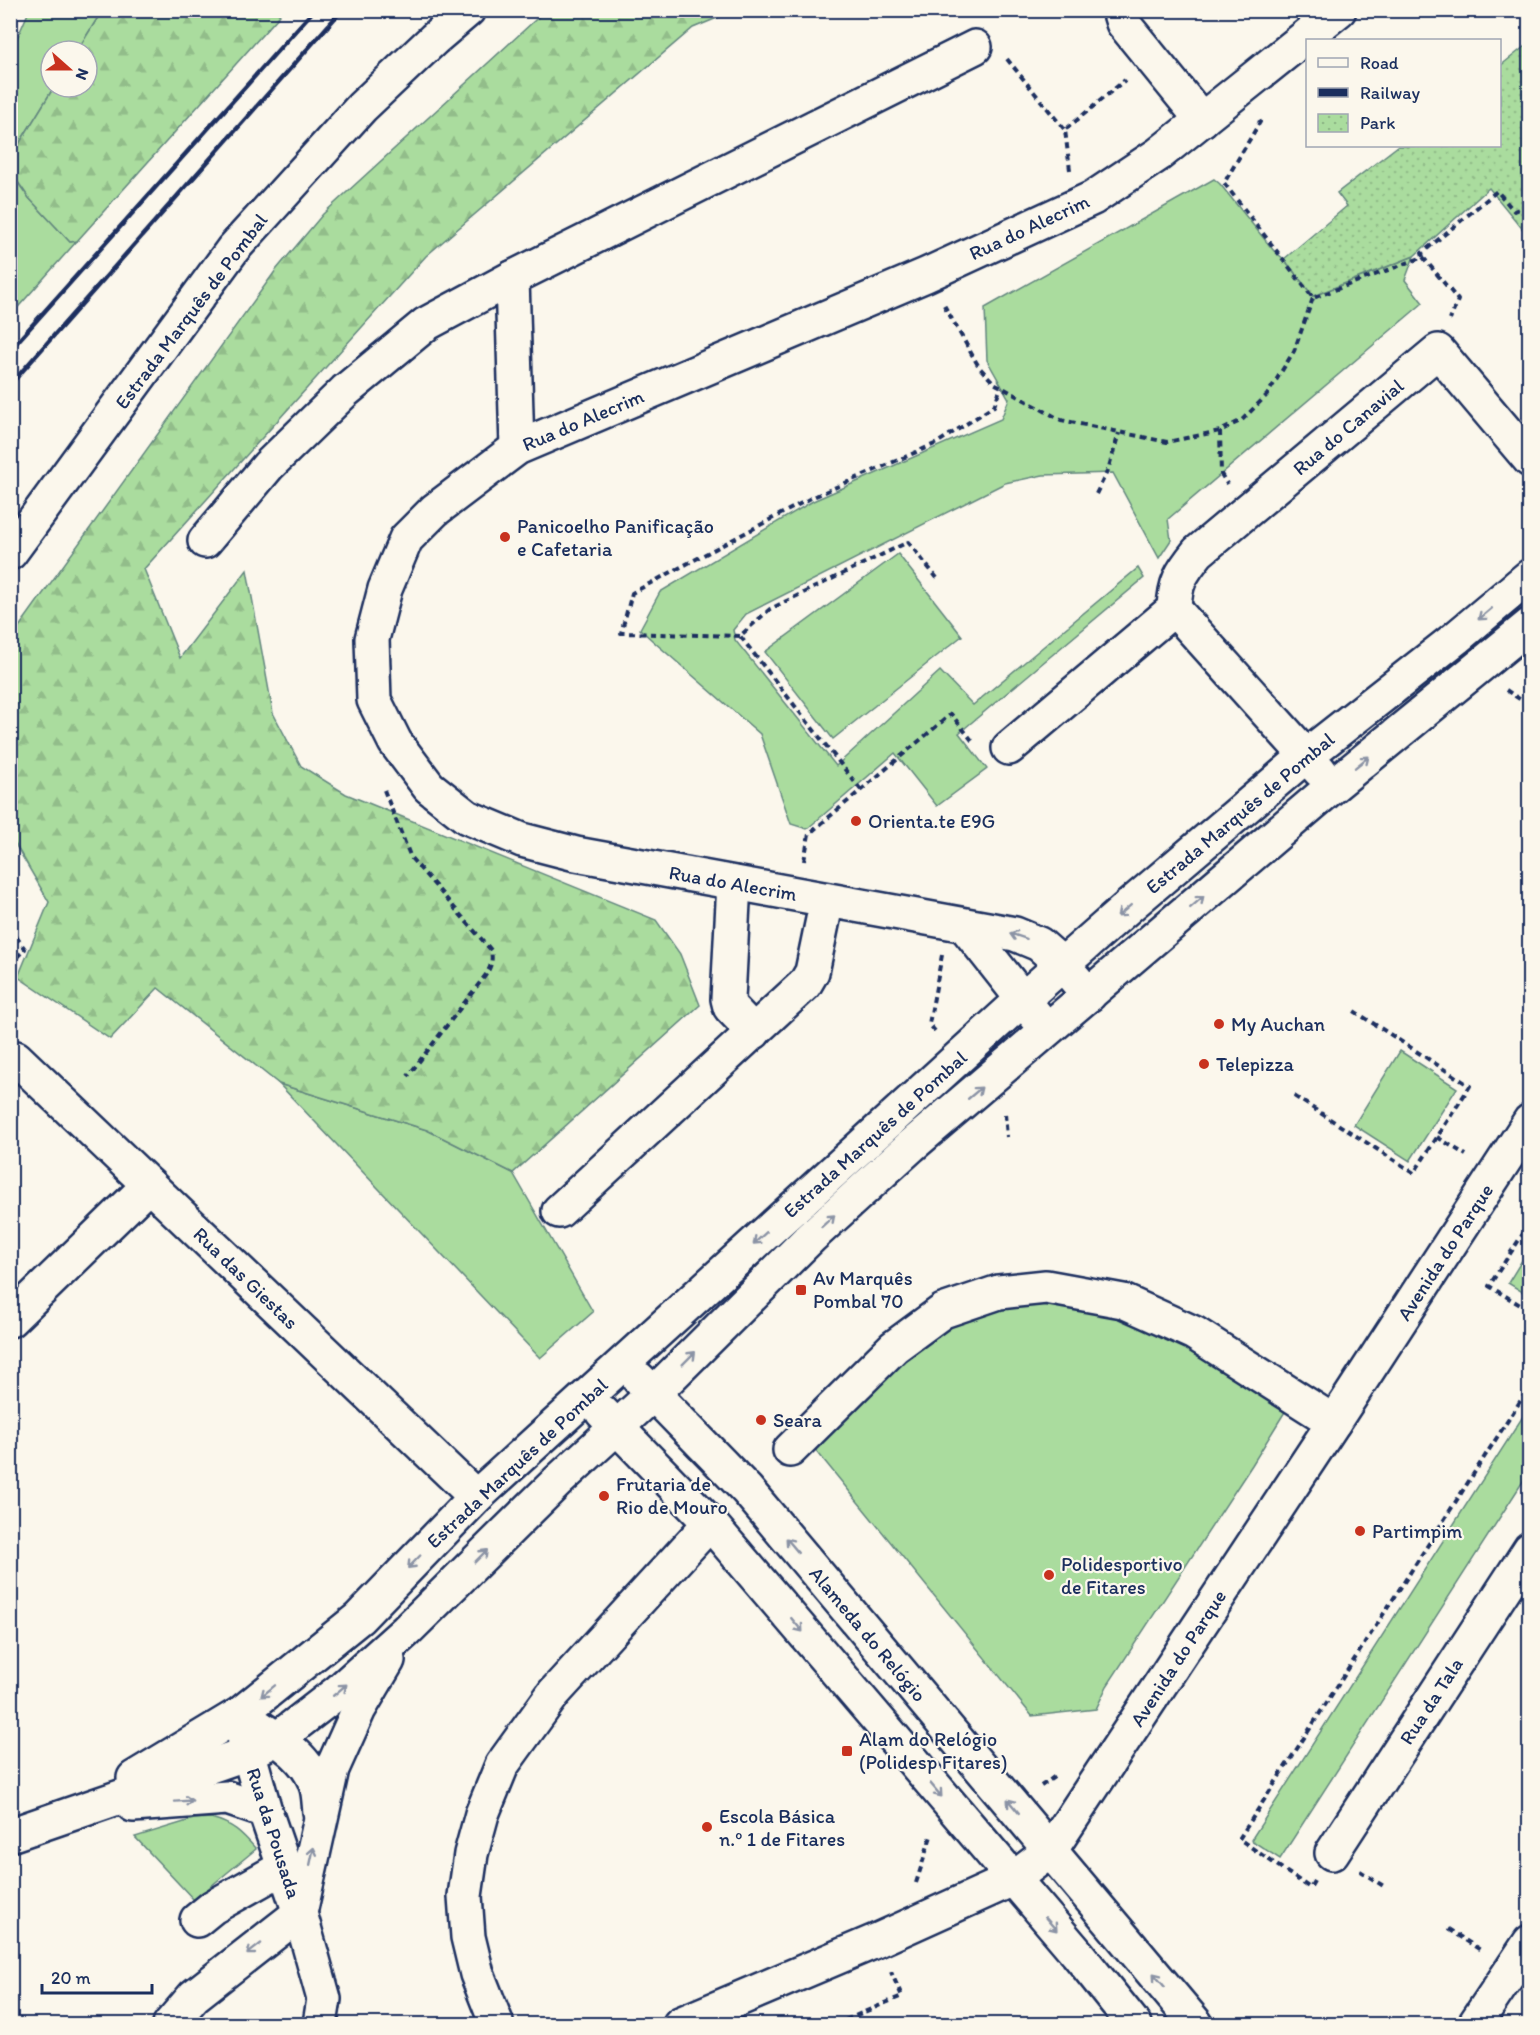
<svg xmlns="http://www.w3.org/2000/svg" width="1540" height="2035" font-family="Itim,sans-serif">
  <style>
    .green { fill: #aadc9e; stroke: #62867e; stroke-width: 1.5 }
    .forest { fill: url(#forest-firs); stroke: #62867e; stroke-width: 1.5 }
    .park { fill: url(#park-dots); stroke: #62867e; stroke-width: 1.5 }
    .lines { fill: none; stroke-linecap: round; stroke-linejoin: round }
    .minor-casing { stroke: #1b2f5e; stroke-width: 38 }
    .path { stroke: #1b2f5e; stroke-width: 4; stroke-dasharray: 6 4.5; stroke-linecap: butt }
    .minor { stroke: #fbf7ec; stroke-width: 33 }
    .rail { stroke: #1b2f5e; stroke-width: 4.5 }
    .oneway { stroke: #8b93a5 }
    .poi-dot { fill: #c8321e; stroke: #fbf7ec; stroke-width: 2 }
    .labels { text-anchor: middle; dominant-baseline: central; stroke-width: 4.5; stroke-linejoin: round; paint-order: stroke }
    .street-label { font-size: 20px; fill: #1b2f5e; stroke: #fbf7ec }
    .poi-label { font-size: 20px; fill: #1b2f5e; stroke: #fbf7ec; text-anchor: start }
  </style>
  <defs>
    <pattern id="forest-firs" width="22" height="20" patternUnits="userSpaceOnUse" patternTransform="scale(1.5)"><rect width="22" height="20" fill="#aadc9e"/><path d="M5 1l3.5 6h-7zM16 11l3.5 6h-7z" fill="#92bd8a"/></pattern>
    <pattern id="park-dots" width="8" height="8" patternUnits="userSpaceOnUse" patternTransform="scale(1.5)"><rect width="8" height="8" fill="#aadc9e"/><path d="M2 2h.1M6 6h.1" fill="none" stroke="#92bd8a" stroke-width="1.8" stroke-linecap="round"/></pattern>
  </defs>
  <rect width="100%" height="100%" fill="#fbf7ec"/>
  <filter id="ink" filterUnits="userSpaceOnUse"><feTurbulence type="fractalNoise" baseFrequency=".0167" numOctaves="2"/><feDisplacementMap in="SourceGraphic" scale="12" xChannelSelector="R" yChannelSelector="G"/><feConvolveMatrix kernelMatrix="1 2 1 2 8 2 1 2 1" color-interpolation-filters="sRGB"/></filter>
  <g filter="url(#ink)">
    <g class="green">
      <polygon points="29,11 102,11 77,51 51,51 51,87 54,87 11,157 11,52"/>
      <polygon points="10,172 29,198 70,242 77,241 11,315"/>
      <polygon points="1214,179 1220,184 1274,251 1284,259 1313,296 1414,256 1405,280 1423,303 1168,519 1171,540 1159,558 1113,473 1043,475 1005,483 746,614 733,630 735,640 836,766 940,671 973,705 1138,568 1144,578 959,733 987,769 937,806 895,753 807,829 791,824 760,734 654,642 640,629 660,592 813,501 1001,419 1009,399 987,360 985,308"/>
      <polygon points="898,554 962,636 833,739 765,652"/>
      <polygon points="1400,1051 1457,1088 1410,1161 1354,1125"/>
      <polygon points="279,1084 427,1130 513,1173 593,1312 540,1358"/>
      <polygon points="1529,1249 1529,1296 1508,1283"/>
      <polygon points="1060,1300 1146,1323 1291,1402 1252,1465 1107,1686 1096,1709 1032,1716 810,1443 921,1335 1005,1301"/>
      <polygon points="1529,1407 1529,1472 1280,1859 1251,1840"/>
      <path d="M211 1818C233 1824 241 1832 256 1849L194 1900 135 1837 194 1819Z"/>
    </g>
    <g class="forest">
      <polygon points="276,11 280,15 77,241 70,242 29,198 11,172 11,157 54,87 87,87 87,51 77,51 102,11"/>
      <polygon points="545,11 734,11 693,28 426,256 144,569 180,658 247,570 273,713 301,766 346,794 656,920 680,954 700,1005 513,1173 427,1130 279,1084 158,988 110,1039 18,977 49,902 11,837 11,638 276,270 323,214"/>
    </g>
    <polygon class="park" points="1529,43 1529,237 1489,188 1414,256 1313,296 1284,259 1347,206 1337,193 1398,146 1500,146 1500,66"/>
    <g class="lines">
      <g class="minor-casing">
        <g id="minor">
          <polyline points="1119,10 1123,23 1202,120"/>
          <polyline points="517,448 512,278 975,47"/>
          <polyline points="205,541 268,466 345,391 426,324 512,278"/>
          <polyline points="10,553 233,249 362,107 434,39 468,10"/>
          <path d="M1174 609C1175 582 1181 573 1198 552L1438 351 1530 460"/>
          <polyline points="1009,748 1174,609 1320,771"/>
          <polyline points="734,883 728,999 730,1007 754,1032"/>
          <polyline points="965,926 1036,1016"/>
          <polyline points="1089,995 1063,965 1039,944 1015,934 576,854 522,840 467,817 429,787 395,742 374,700 372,639 385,589 406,539 435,510 517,448 926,275 1093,198 1159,154 1339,10"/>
          <polyline points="10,1064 16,1058 476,1497"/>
          <polyline points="559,1211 805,984 812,972 827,900"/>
          <polyline points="10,1320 149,1185"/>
          <polyline points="639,1379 747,1490 1196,2024"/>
          <polyline points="602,1412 710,1523 1077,1953 1134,2024"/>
          <polyline points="790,1450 894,1347 943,1311 999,1292 1046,1287 1123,1301 1194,1333 1334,1422"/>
          <path d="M259 1727C282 1742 310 1760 317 1788 319 1796 319 1804 320 1812"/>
          <polyline points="243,1733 265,1811 300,1913 324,1999 320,2024"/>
          <polyline points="134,1778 240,1714 359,1618 476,1497 1022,1000 1128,907 1307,755 1456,638 1530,576"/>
          <polyline points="133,1805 227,1798 265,1811"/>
          <polyline points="10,1835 248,1753 277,1739 339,1691 406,1631 558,1481 653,1394 811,1237 911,1146 1333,786 1530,625"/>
          <polyline points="1332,1853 1530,1549"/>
          <polyline points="197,1920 213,1907 284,1867"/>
          <polyline points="496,2022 477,1974 468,1937 465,1896 471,1854 482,1814 502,1765 554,1693 710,1523"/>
          <polyline points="170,2024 194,1996 300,1913 332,1769 359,1709 388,1660"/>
          <polyline points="680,2024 878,1940 1013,1879 1050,1851 1334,1422 1530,1121"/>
          <polyline points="1475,2024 1530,1942"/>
        </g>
      </g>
      <g class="path">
        <polyline points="1007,59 1065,130"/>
        <polyline points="1259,120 1260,122 1224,183 1313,298 1423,257 1422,253 1497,191 1514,211 1530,204"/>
        <polyline points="1070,170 1065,130 1125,80"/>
        <polyline points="1423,257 1458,300 1450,320"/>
        <polyline points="944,305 979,367 994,383 1061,420 1167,442 1220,431 1242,420 1267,395 1294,351 1313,298"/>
        <polyline points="1220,431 1221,474 1227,484"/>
        <polyline points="1096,494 1108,470 1119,433"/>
        <polyline points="740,636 621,633 632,593 811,498 937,443 994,406 1001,387"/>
        <polyline points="1506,690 1530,706"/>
        <path d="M384 790 411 858 491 950C493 961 491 967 485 976L408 1076"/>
        <polyline points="861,790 740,636 770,609 908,542 937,578"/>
        <polyline points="804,861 809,834 951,714 974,743"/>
        <polyline points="10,928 25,949 10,964"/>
        <polyline points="935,1031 929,1024 942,955"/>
        <polyline points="1294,1096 1414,1173 1470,1086 1351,1009"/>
        <polyline points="1005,1114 1007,1137"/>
        <polyline points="1437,1137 1466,1155"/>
        <polyline points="1530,1223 1489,1286 1530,1311"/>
        <polyline points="1041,1786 1054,1777"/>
        <polyline points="1360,1871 1385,1887"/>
        <polyline points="1314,1881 1310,1888 1239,1839 1530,1386"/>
        <polyline points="916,1883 931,1836"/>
        <polyline points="1448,1929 1482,1951"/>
        <polyline points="836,2024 902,1996 891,1972"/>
      </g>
      <use href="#minor" class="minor"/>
      <g class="rail">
        <polyline points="10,350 314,10"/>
        <polyline points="10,385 342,10"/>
      </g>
    </g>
    <defs><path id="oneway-shaft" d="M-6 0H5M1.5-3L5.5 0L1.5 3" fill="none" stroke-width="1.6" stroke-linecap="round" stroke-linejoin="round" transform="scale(1.5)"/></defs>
    <g class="oneway">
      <use href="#oneway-shaft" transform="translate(1485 614) rotate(140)"/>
      <use href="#oneway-shaft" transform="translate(1362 762) rotate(-39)"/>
      <use href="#oneway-shaft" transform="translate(1197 902) rotate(-41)"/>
      <use href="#oneway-shaft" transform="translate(1124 911) rotate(139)"/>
      <use href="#oneway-shaft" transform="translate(1018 936) rotate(-162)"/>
      <use href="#oneway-shaft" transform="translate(975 1093) rotate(-40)"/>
      <use href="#oneway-shaft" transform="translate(828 1221) rotate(-42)"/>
      <use href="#oneway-shaft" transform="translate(760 1238) rotate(138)"/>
      <use href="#oneway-shaft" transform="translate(689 1358) rotate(-45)"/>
      <use href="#oneway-shaft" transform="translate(792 1545) rotate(-130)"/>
      <use href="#oneway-shaft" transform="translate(481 1556) rotate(-45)"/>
      <use href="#oneway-shaft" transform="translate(414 1562) rotate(134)"/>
      <use href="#oneway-shaft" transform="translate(797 1625) rotate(50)"/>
      <use href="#oneway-shaft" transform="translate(340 1690) rotate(-40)"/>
      <use href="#oneway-shaft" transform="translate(268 1691) rotate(141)"/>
      <use href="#oneway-shaft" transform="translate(936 1790) rotate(50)"/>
      <use href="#oneway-shaft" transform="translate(184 1801) rotate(-4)"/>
      <use href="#oneway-shaft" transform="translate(1013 1806) rotate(-130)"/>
      <use href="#oneway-shaft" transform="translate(312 1856) rotate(-78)"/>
      <use href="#oneway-shaft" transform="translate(1051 1924) rotate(49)"/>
      <use href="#oneway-shaft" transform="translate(254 1949) rotate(142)"/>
      <use href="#oneway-shaft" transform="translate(1159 1980) rotate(-130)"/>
    </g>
  </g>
  <g class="poi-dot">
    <circle cx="505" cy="537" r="6"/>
    <circle cx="856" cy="821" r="6"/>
    <circle cx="1219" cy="1024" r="6"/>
    <circle cx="1204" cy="1064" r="6"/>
    <rect x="795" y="1284" width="12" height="12" rx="3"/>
    <circle cx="761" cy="1420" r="6"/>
    <circle cx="604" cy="1496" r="6"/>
    <circle cx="1360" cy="1531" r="6"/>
    <circle cx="1049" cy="1575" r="6"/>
    <rect x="841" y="1745" width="12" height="12" rx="3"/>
    <circle cx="707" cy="1827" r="6"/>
  </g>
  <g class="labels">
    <g class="street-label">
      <text transform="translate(1029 227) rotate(-25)">Rua do Alecrim</text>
      <text transform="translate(191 311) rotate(-53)">Estrada Marquês de Pombal</text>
      <text transform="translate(583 420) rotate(-23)">Rua do Alecrim</text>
      <text transform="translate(1348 427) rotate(-40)">Rua do Canavial</text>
      <text transform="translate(1240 813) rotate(-40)">Estrada Marquês de Pombal</text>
      <text transform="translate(733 883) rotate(10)">Rua do Alecrim</text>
      <text transform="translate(875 1134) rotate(-42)">Estrada Marquês de Pombal</text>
      <text transform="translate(1445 1252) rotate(-57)">Avenida do Parque</text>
      <text transform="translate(246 1278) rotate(44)">Rua das Giestas</text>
      <text transform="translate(517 1463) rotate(-43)">Estrada Marquês de Pombal</text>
      <text transform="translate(868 1634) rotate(50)">Alameda do Relógio</text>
      <text transform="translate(1178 1658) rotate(-57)">Avenida do Parque</text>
      <text transform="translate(1431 1701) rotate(-57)">Rua da Tala</text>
      <text transform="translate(274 1833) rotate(72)">Rua da Pousada</text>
    </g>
    <g class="poi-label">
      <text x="517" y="526">Panicoelho Panificação<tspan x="517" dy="23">e Cafetaria</tspan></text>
      <text x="868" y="821">Orienta.te E9G</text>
      <text x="1231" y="1024">My Auchan</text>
      <text x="1216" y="1064">Telepizza</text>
      <text x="813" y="1278">Av Marquês<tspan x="813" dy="23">Pombal 70</tspan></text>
      <text x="773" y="1420">Seara</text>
      <text x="616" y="1484">Frutaria de<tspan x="616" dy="23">Rio de Mouro</tspan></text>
      <text x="1372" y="1531">Partimpim</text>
      <text x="1061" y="1564">Polidesportivo<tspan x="1061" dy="23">de Fitares</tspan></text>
      <text x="859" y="1739">Alam do Relógio<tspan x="859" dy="23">(Polidesp Fitares)</tspan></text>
      <text x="719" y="1816">Escola Básica<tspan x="719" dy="23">n.º 1 de Fitares</tspan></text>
    </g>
  </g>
  <rect width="1540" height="2035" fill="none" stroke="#fbf7ec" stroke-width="36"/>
  <rect x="18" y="18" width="1504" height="1999" fill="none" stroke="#1b2f5e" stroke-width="2" filter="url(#ink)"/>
  <rect x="1306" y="39" width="195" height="108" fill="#fbf7ec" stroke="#a1a7b3" stroke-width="1.5"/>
  <rect x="1318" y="58" width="30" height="9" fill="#fbf7ec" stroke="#a1a7b3" stroke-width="1.5"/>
  <text x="1360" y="69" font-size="18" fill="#1b2f5e">Road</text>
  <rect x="1318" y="88" width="30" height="9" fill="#1b2f5e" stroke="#a1a7b3" stroke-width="1.5"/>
  <text x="1360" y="99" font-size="18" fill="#1b2f5e">Railway</text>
  <rect x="1318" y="114" width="30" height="18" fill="url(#park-dots)" stroke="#a1a7b3" stroke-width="1.5"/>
  <text x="1360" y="129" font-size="18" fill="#1b2f5e">Park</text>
  <g transform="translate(69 69) rotate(111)"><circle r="28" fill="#fbf7ec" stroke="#a1a7b3" stroke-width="1.5"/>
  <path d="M0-4.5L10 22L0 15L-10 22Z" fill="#c8321e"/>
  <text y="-9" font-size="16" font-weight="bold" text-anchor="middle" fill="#1b2f5e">N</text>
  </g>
  <path d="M42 1984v9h110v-9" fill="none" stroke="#1b2f5e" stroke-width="3"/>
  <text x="51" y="1984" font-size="18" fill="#1b2f5e" stroke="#fbf7ec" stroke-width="4.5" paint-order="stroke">20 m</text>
</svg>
